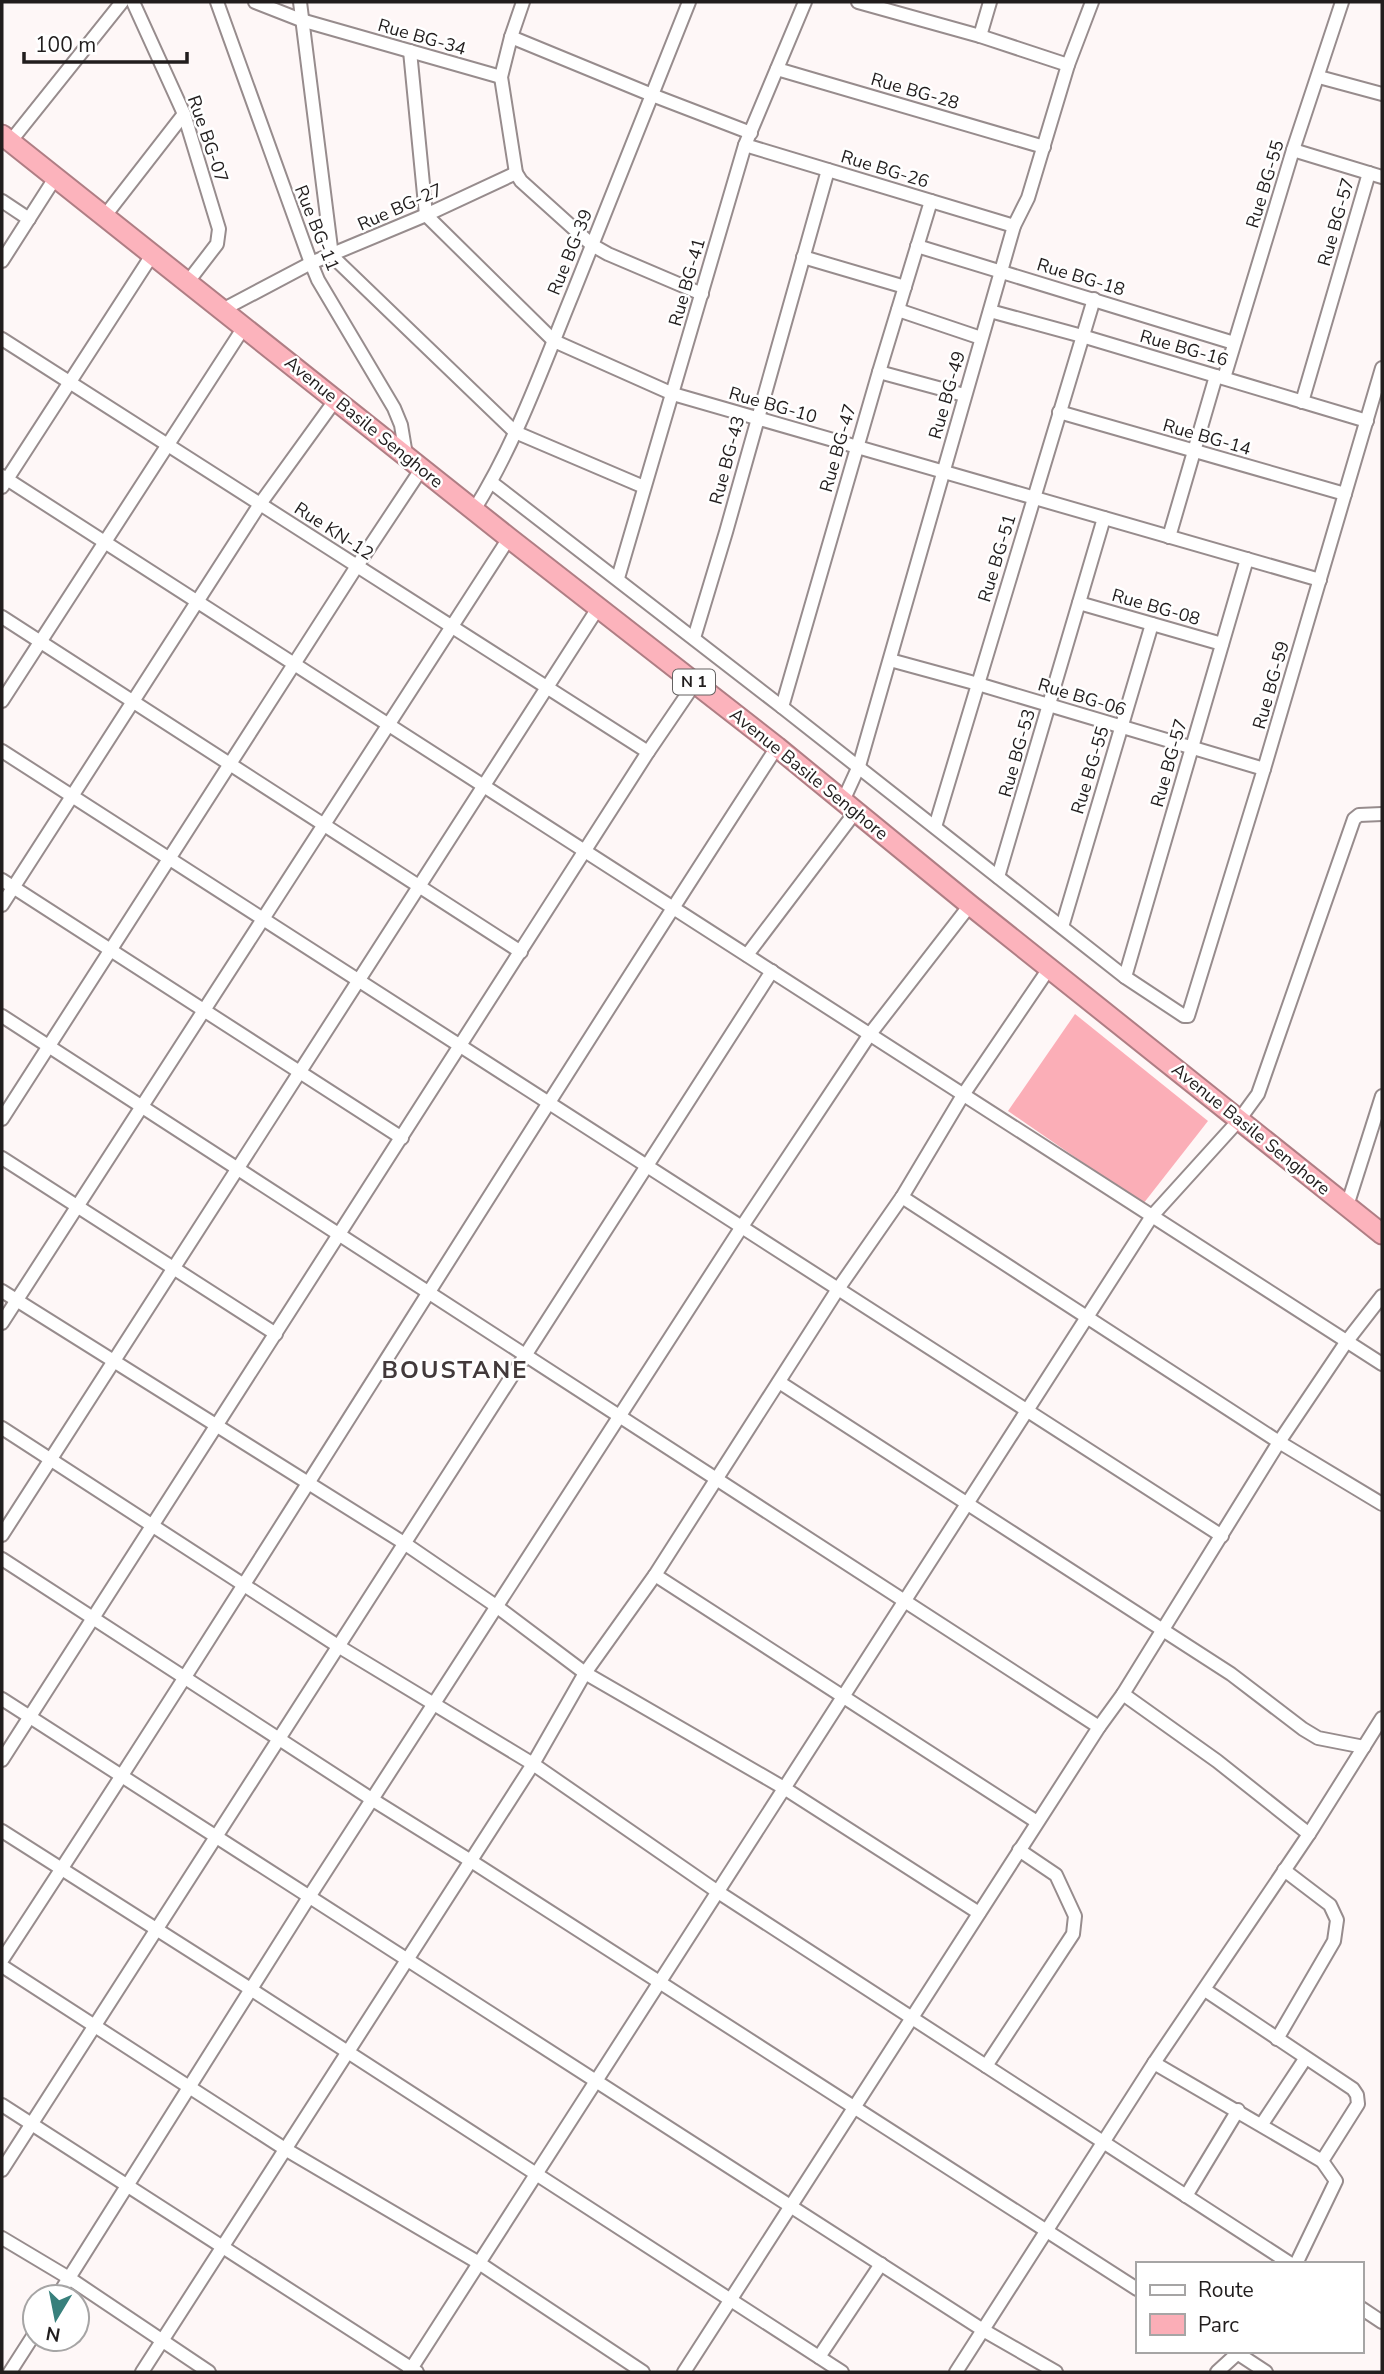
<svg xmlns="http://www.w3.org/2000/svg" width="1384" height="2374" font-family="'Nunito Sans',sans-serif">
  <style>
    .green { fill: #fbaeb7 }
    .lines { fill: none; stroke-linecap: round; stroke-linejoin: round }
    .minor-casing { stroke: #978c8d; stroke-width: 16 }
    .highway-casing { stroke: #af7e84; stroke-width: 23 }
    .minor { stroke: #fff; stroke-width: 12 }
    .highway { stroke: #fcb3bc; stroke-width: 19 }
    .labels { text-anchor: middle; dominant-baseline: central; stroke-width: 5; stroke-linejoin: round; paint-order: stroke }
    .shield { fill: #fff; stroke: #646161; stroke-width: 2 }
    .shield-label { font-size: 16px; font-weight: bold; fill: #211d1d }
    .street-label { font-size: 18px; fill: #211d1d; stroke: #fff }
    .district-label { font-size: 24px; font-weight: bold; letter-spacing: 2px; fill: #42393a; stroke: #fff }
  </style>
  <rect width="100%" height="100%" fill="#fef7f7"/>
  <polygon class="green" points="1075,1014 1208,1121 1143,1204 1008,1111"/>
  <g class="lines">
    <g class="minor-casing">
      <g id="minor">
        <polyline points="133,2 184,114 219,229 217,244 187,283"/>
        <polyline points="217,2 311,263 318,280 394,408 401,425 406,455"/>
        <polyline points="255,2 301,20 501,77"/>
        <polyline points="300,2 332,256 515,432 644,487"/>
        <polyline points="523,2 511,37 501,77 516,173 521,181 592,245 608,254 702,294"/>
        <polyline points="858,2 980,36 1068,65"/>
        <polyline points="980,36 990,2"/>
        <polyline points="511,37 652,95 751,133"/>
        <polyline points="410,51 426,215 554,341 673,394 1320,580"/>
        <polyline points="777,69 1044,147"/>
        <polyline points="1319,77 1382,94"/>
        <polyline points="10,142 122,2"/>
        <polyline points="745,145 1014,226"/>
        <polyline points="1293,150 1382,177"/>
        <polyline points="2,201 29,219"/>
        <polyline points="104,217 184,114"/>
        <polyline points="917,246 1234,343"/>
        <polyline points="803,257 905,287"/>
        <polyline points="2,261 55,178"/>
        <polyline points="222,310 311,263 426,215 516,173"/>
        <polyline points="898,310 981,338"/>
        <polyline points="990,311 1082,336 1367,421"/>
        <polyline points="2,339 648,752"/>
        <polyline points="879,372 964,395"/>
        <polyline points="1224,378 1293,150 1342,2"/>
        <polyline points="1302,402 1369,173"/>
        <polyline points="1059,412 1345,494"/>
        <polyline points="2,476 1382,1364"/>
        <polyline points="491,482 782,707 1125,977 1184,1016 1188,1016 1264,769 1382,368"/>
        <polyline points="2,487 152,255"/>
        <path d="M474 510C516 443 543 366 573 293 612 196 650 99 689 2"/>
        <polyline points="1169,537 1216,376"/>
        <polyline points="618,578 745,145 805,2"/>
        <polyline points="1079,603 1222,644"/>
        <polyline points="2,617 521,952"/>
        <polyline points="694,638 726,532 828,170"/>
        <polyline points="890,660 978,684 1264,769"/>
        <polyline points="2,701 244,327"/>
        <polyline points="782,707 879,372 931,201"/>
        <polyline points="2,751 1222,1536"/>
        <polyline points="843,801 859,766 1014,226 1028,198 1068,65 1092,2"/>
        <polyline points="935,827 1094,299"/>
        <polyline points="998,877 1104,518"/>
        <polyline points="2,880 402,1138"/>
        <polyline points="2,905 260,504 336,399"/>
        <polyline points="1062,927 1152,624"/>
        <polyline points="747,955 856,811"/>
        <polyline points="1125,977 1247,559"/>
        <polyline points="2,1016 1099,1727"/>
        <polyline points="2,1119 357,566 422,468"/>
        <polyline points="2,1158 276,1334"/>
        <polyline points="902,1197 1279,1442 1382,1504"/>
        <polyline points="1347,1206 1382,1096"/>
        <polyline points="2,1291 404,1543 496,1606 585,1673 784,1788 979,1913"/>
        <polyline points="2,1323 509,538"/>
        <polyline points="779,1382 1231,1674 1303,1729 1318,1738 1364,1747"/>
        <polyline points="2,1428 338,1646 533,1764 718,1892 1291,2264"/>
        <polyline points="2,1535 598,608"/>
        <polyline points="2,1559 373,1800 471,1861 1137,2289"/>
        <polyline points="655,1575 1037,1822"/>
        <polyline points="1123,1694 1217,1761 1309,1834"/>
        <polyline points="2,1699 983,2330 1056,2372"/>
        <polyline points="2,1760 648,752 695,683"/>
        <polyline points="2,1831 252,1990 842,2372"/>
        <path d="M2 1960C265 1559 515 1149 777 747"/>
        <polyline points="2,1966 285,2149 479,2263 643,2372"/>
        <polyline points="1205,1990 1353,2089 1357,2095 1358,2104 1322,2161 1336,2181 1296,2264"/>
        <polyline points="1277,2039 1334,1941 1337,1920 1330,1905 1284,1870"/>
        <polyline points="1154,2063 1322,2161"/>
        <polyline points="986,2066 1073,1934 1075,1916 1056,1875 1019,1850"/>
        <polyline points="2,2105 417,2372"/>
        <polyline points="1262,2124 1305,2059"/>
        <polyline points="2,2170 772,971"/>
        <polyline points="1186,2196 1238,2110"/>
        <polyline points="2,2238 69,2278 209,2372"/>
        <polyline points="57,2297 309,1897 741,1228 870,1034 970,905"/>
        <polyline points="1361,2308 1382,2322"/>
        <polyline points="1234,2351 1266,2372"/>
        <polyline points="819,2357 881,2264"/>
        <polyline points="10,2372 35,2333"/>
        <polyline points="142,2372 533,1764 585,1673 655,1575 838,1289 902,1197 963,1095 1050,967"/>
        <polyline points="409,2372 1152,1216 1239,1120 1258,1094 1354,819 1359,815 1382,814"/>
        <polyline points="684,2372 1099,1727 1123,1694 1279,1442 1347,1341 1382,1296"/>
        <polyline points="956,2372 1154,2063 1309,1834 1382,1718"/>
        <polyline points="1217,2372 1240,2351"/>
      </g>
    </g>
    <g class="highway-casing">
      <polyline id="highway" points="2,135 509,538 777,747 970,905 1382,1234"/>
    </g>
    <use href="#minor" class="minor"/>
    <use href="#highway" class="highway"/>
  </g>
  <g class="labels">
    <rect class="shield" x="673" y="669.5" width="42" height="25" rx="5"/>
    <g class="shield-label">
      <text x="694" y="682">N 1</text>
    </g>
    <g class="street-label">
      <text transform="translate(422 37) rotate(16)">Rue BG-34</text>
      <text transform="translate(915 91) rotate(16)">Rue BG-28</text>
      <text transform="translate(208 139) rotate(71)">Rue BG-07</text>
      <text transform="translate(885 169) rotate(17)">Rue BG-26</text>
      <text transform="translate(1265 184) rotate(-73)">Rue BG-55</text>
      <text transform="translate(400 207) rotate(-24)">Rue BG-27</text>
      <text transform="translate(1336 222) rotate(-74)">Rue BG-57</text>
      <text transform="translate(317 228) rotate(68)">Rue BG-11</text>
      <text transform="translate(570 252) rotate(-68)">Rue BG-39</text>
      <text transform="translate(1081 277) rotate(17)">Rue BG-18</text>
      <text transform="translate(687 282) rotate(-74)">Rue BG-41</text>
      <text transform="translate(1184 348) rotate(16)">Rue BG-16</text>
      <text transform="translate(947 395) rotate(-74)">Rue BG-49</text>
      <text transform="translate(773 405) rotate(16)">Rue BG-10</text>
      <text transform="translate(364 422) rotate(39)">Avenue Basile Senghore</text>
      <text transform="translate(1207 437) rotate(16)">Rue BG-14</text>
      <text transform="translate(838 448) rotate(-74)">Rue BG-47</text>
      <text transform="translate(727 460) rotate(-75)">Rue BG-43</text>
      <text transform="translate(334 531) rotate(33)">Rue KN-12</text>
      <text transform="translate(997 558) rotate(-73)">Rue BG-51</text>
      <text transform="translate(1156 607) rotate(16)">Rue BG-08</text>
      <text transform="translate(1271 685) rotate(-74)">Rue BG-59</text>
      <text transform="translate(1082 697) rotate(17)">Rue BG-06</text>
      <text transform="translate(1017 753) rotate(-74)">Rue BG-53</text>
      <text transform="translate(1169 763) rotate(-74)">Rue BG-57</text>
      <text transform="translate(1090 770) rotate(-73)">Rue BG-55</text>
      <text transform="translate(809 774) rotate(39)">Avenue Basile Senghore</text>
      <text transform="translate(1251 1129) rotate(39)">Avenue Basile Senghore</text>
    </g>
    <g class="district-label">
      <text x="455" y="1370">BOUSTANE</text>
    </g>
  </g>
  <rect width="1384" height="2374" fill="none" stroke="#211d1d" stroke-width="7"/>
  <rect x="1136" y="2262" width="228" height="91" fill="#ffffff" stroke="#a6a5a5" stroke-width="2"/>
  <rect x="1150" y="2285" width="35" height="10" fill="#ffffff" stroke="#a6a5a5" stroke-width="2"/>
  <text x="1198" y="2297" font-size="21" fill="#211d1d">Route</text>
  <rect x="1150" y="2314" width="35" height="21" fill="#fbaeb7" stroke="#a6a5a5" stroke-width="2"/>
  <text x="1198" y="2332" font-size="21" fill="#211d1d">Parc</text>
  <g transform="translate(56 2318) rotate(190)"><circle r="33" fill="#ffffff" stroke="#a6a5a5" stroke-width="2"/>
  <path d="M0-5L12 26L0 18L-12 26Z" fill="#38807c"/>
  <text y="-10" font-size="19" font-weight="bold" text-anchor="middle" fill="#211d1d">N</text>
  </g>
  <path d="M24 52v10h163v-10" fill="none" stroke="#211d1d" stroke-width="3.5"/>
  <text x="35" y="52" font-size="21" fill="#211d1d" stroke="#ffffff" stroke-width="5" paint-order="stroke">100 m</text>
</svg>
